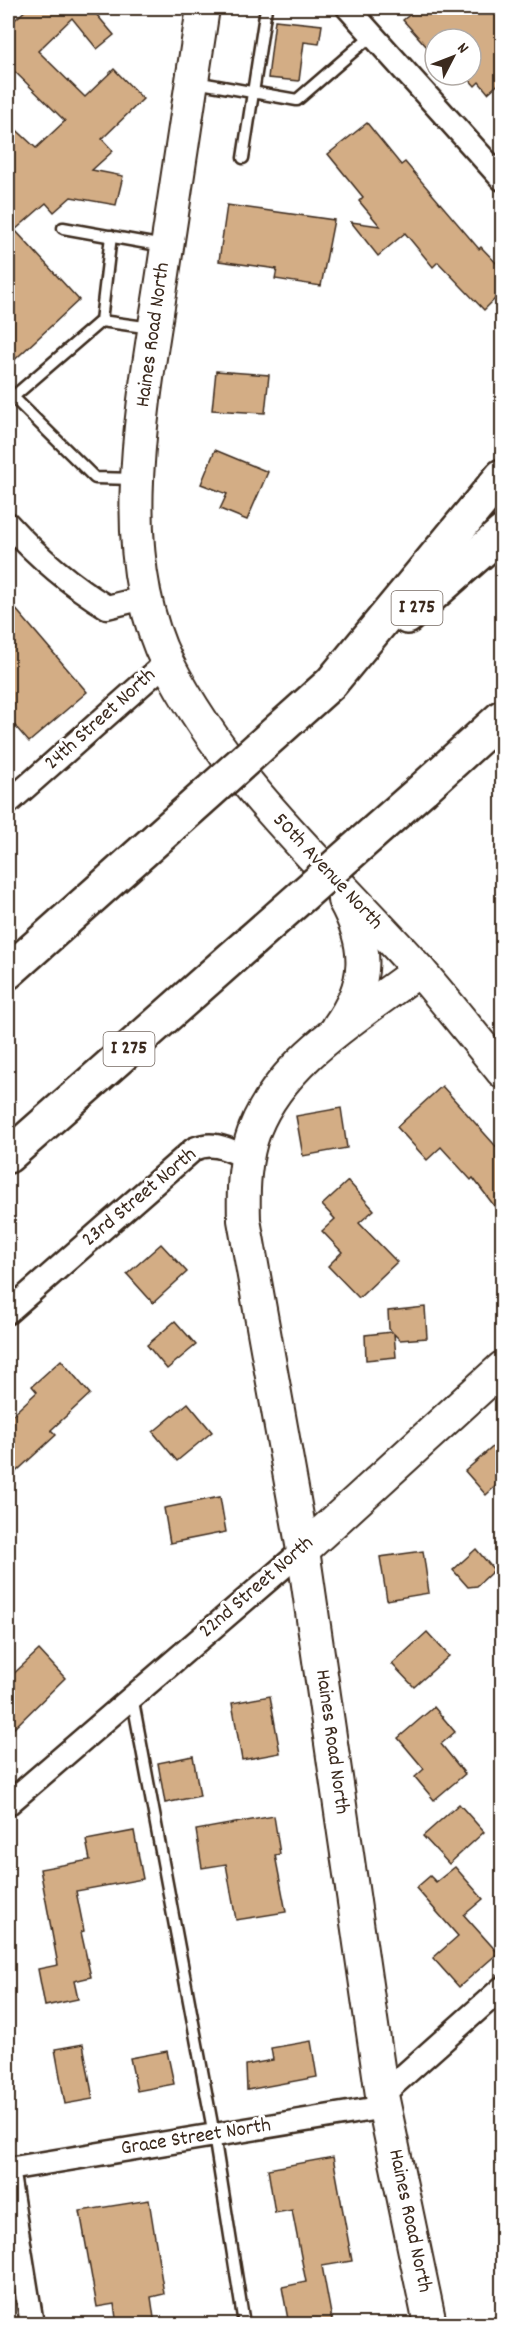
<svg xmlns="http://www.w3.org/2000/svg" width="510" height="2332" font-family="Dekko,sans-serif">
  <style>
    .building { fill: #d3ad85; stroke: #3b2a1e; stroke-width: 1.5 }
    .lines { fill: none; stroke-linecap: round; stroke-linejoin: round }
    .lane-casing { stroke: #3b2a1e; stroke-width: 15 }
    .street-casing { stroke: #3b2a1e; stroke-width: 27 }
    .secondary-casing { stroke: #3b2a1e; stroke-width: 36 }
    .highway-casing { stroke: #3b2a1e; stroke-width: 38 }
    .lane { stroke: #fff; stroke-width: 10 }
    .street { stroke: #fff; stroke-width: 22 }
    .secondary { stroke: #fff; stroke-width: 32 }
    .highway { stroke: #fff; stroke-width: 33 }
    .highway-bridge-casing { stroke: #3b2a1e; stroke-width: 38; stroke-linecap: butt }
    .highway-bridge { stroke: #fff; stroke-width: 33 }
    .labels { text-anchor: middle; dominant-baseline: central; stroke-width: 6; stroke-linejoin: round; paint-order: stroke }
    .shield { fill: #fff; stroke: #766a62; stroke-width: 1.5 }
    .shield-label { font-size: 20px; font-weight: bold; fill: #3b2a1e }
    .street-label { font-size: 21px; fill: #3b2a1e; stroke: #fff }
  </style>
  <rect width="100%" height="100%" fill="#fff"/>
  <filter id="ink" filterUnits="userSpaceOnUse"><feTurbulence type="fractalNoise" baseFrequency=".0167" numOctaves="2"/><feDisplacementMap in="SourceGraphic" scale="12" xChannelSelector="R" yChannelSelector="G"/><feConvolveMatrix kernelMatrix="1 2 1 2 8 2 1 2 1" color-interpolation-filters="sRGB"/></filter>
  <g filter="url(#ink)">
    <g class="building">
      <polygon points="28,8 91,8 114,35 97,49 72,18 38,51 85,97 114,69 143,99 102,139 113,151 92,170 123,176 116,205 71,197 54,212 46,203 15,230 79,300 8,366 8,122 36,148 65,121 8,65 8,26"/>
      <polygon points="410,8 502,8 502,81 488,93 479,82 475,86 465,75 471,75 471,39 435,38 435,56 403,20 413,12"/>
      <polygon points="275,20 322,25 319,44 304,42 299,81 268,78"/>
      <polygon points="367,123 401,165 405,162 479,249 481,247 502,269 502,292 484,310 438,262 433,267 405,233 378,256 351,222 380,226 359,201 363,197 328,154"/>
      <polygon points="227,205 334,220 321,286 275,279 277,269 219,261"/>
      <polygon points="216,371 269,375 265,413 212,410"/>
      <polygon points="215,450 268,472 247,520 220,509 227,494 201,484"/>
      <polygon points="8,600 87,692 29,742 8,718"/>
      <polygon points="442,1086 502,1153 502,1216 473,1178 471,1180 441,1147 427,1160 397,1127"/>
      <polygon points="341,1108 347,1148 303,1156 296,1116"/>
      <polygon points="348,1181 374,1210 359,1223 397,1262 359,1298 328,1266 342,1252 322,1231 335,1219 322,1205"/>
      <polygon points="161,1244 187,1272 153,1303 127,1274"/>
      <polygon points="425,1307 427,1338 400,1340 394,1334 396,1357 366,1360 365,1335 392,1332 389,1329 388,1311"/>
      <polygon points="175,1321 196,1345 167,1369 147,1345"/>
      <polygon points="61,1360 90,1394 51,1430 56,1435 8,1479 8,1419 37,1392 32,1386"/>
      <polygon points="188,1403 212,1432 177,1461 153,1432"/>
      <polygon points="502,1439 502,1480 486,1495 465,1471"/>
      <polygon points="220,1497 226,1532 170,1543 164,1508"/>
      <polygon points="476,1549 494,1570 477,1586 468,1587 453,1570"/>
      <polygon points="423,1551 429,1593 387,1600 380,1557"/>
      <polygon points="427,1632 449,1656 414,1687 392,1664"/>
      <polygon points="39,1650 65,1678 8,1734 8,1679"/>
      <polygon points="270,1696 280,1753 242,1760 232,1703"/>
      <polygon points="434,1707 455,1732 441,1744 465,1774 434,1800 415,1777 424,1769 398,1738"/>
      <polygon points="193,1756 200,1796 165,1803 158,1763"/>
      <polygon points="459,1804 484,1832 449,1864 423,1836"/>
      <polygon points="274,1816 280,1854 275,1855 286,1912 236,1920 226,1864 202,1868 196,1830"/>
      <polygon points="134,1831 143,1879 76,1891 84,1931 81,1932 91,1977 74,1981 78,1999 45,2006 38,1969 58,1965 40,1869 90,1860 86,1840"/>
      <polygon points="455,1867 483,1899 464,1915 498,1953 459,1987 433,1958 458,1936 416,1888 430,1876 436,1882"/>
      <polygon points="311,2041 317,2077 247,2090 246,2065 273,2060 271,2048"/>
      <polygon points="83,2044 93,2099 65,2104 55,2049"/>
      <polygon points="167,2051 174,2084 137,2091 130,2058"/>
      <polygon points="333,2157 352,2261 322,2266 333,2325 289,2325 282,2287 306,2282 292,2210 275,2213 268,2169"/>
      <polygon points="149,2200 164,2294 151,2297 155,2325 117,2325 114,2304 97,2307 80,2211"/>
    </g>
    <g class="lines">
      <g class="lane-casing">
        <g id="lane">
          <polyline points="195,82 297,100 372,35"/>
          <polyline points="243,158 266,8"/>
          <polyline points="63,228 164,246"/>
          <polyline points="101,321 111,236"/>
          <polyline points="135,479 95,478 13,397 101,321 152,328"/>
          <polyline points="132,1696 214,2135 244,2324"/>
        </g>
      </g>
      <g class="street-casing">
        <g id="street">
          <polyline points="348,8 502,179"/>
          <path d="M8 524C38 557 69 584 107 607L144 598"/>
          <polyline points="8,803 167,662"/>
          <path d="M8 1312 194 1149C214 1140 229 1150 248 1158"/>
          <polyline points="8,1804 303,1550"/>
          <polyline points="382,2095 502,1988"/>
          <polyline points="8,2169 385,2107"/>
          <polyline points="8,2175 32,2324"/>
        </g>
      </g>
      <g class="secondary-casing">
        <g id="secondary">
          <path d="M203 8C190 96 176 185 163 274 145 394 111 551 168 664 228 782 331 872 418 969 447 1002 474 1037 502 1071"/>
          <path d="M419 970C362 1014 283 1058 255 1129 244 1158 243 1189 244 1220L303 1550 382 2095 430 2324"/>
          <path d="M338 1027C369 984 370 947 344 900"/>
          <polyline points="303,1550 502,1368"/>
        </g>
      </g>
      <g class="highway-casing">
        <g id="highway">
          <polyline points="407,617 502,533"/>
          <polyline points="331,683 502,476"/>
          <polyline points="423,789 502,717"/>
          <polyline points="8,972 159,837"/>
          <polyline points="8,1156 251,941"/>
        </g>
      </g>
      <use href="#lane" class="lane"/>
      <use href="#street" class="street"/>
      <use href="#secondary" class="secondary"/>
      <use href="#highway" class="highway"/>
      <g class="highway-bridge-casing">
        <g id="highway-bridge">
          <polyline points="159,837 331,683"/>
          <polyline points="251,941 423,789"/>
        </g>
      </g>
      <use href="#highway-bridge" class="highway-bridge"/>
    </g>
  </g>
  <g class="labels">
    <g class="shield">
      <rect x="391.5" y="591" width="51" height="34" rx="4.5"/>
      <rect x="103.5" y="1032" width="51" height="34" rx="4.5"/>
    </g>
    <g class="shield-label">
      <text x="417" y="608">I 275</text>
      <text x="129" y="1049">I 275</text>
    </g>
    <g class="street-label">
      <text transform="translate(154 335) rotate(-82)">Haines Road North</text>
      <text transform="translate(101 720) rotate(-42)">24th Street North</text>
      <text transform="translate(327 872) rotate(47)">50th Avenue North</text>
      <text transform="translate(140 1198) rotate(-40)">23rd Street North</text>
      <text transform="translate(257 1588) rotate(-41)">22nd Street North</text>
      <text transform="translate(331 1742) rotate(82)">Haines Road North</text>
      <text transform="translate(196 2138) rotate(-9)">Grace Street North</text>
      <text transform="translate(409 2221) rotate(78)">Haines Road North</text>
    </g>
  </g>
  <rect width="510" height="2332" fill="none" stroke="#fff" stroke-width="30"/>
  <rect x="15" y="15" width="480" height="2302" fill="none" stroke="#3b2a1e" stroke-width="2" filter="url(#ink)"/>
  <g transform="translate(453 57) rotate(48)"><circle r="28" fill="#ffffff" stroke="#b1aaa5" stroke-width="1.5"/>
  <path d="M0-4.5L10 22L0 15L-10 22Z" fill="#3b2a1e"/>
  <text y="-9" font-size="16" font-weight="bold" text-anchor="middle" fill="#3b2a1e">N</text>
  </g>
</svg>
